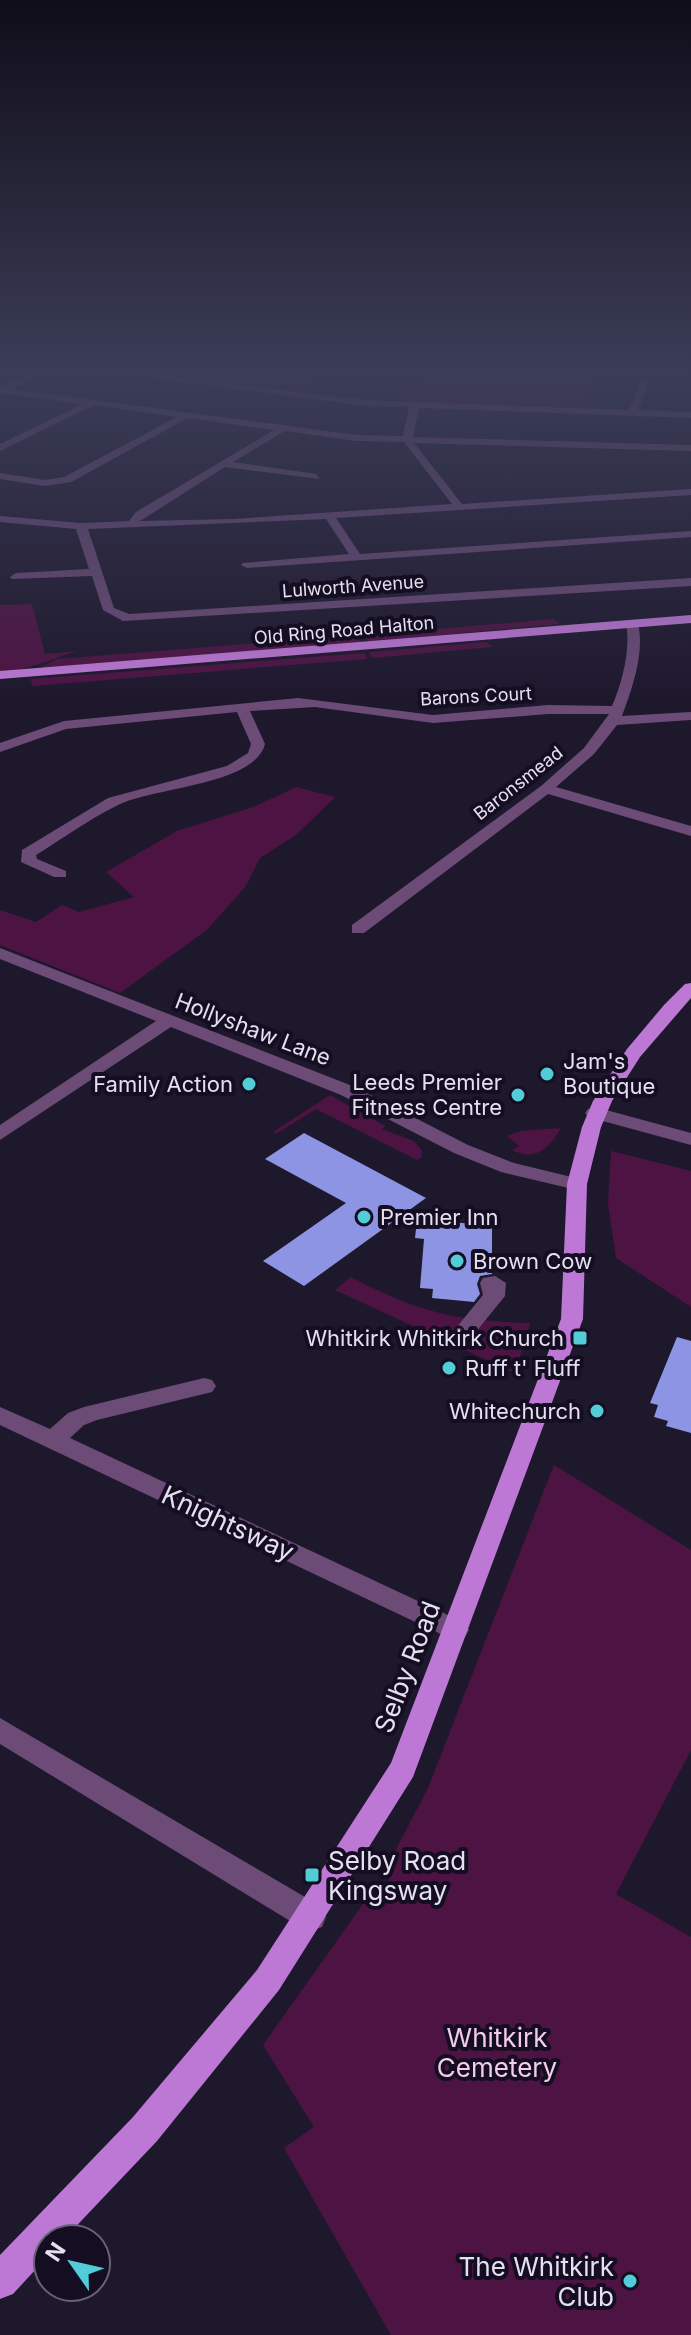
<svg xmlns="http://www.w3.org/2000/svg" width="691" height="2335" font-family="Inter,sans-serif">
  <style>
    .green { fill: #4d1443 }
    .building { fill: #8d94e4 }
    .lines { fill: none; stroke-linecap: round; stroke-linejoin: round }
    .minor { fill: #6c4b77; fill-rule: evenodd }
    .major { fill: #bd78d5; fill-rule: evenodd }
    .poi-dot { fill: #52ccd6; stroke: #150e23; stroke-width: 3 }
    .labels { text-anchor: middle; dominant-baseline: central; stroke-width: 8; stroke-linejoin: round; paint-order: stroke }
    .far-street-label { font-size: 18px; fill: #e4e0ef; stroke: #150e23 }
    .street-label { font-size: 22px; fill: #e4e0ef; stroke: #150e23 }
    .poi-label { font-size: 22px; fill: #e4e0ef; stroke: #150e23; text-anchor: start }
    .near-street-label { font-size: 26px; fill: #e4e0ef; stroke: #150e23 }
    .near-poi-label { font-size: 26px; fill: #e4e0ef; stroke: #150e23; text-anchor: start }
    .near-park-label { font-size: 26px; fill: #f4cce9; stroke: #150e23 }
  </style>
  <rect width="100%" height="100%" fill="#1e182d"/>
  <g class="green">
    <polygon points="161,374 328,374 294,391"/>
    <polygon points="424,374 599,374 579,407 393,401"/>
    <path d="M32 604 45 654 78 651C51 659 29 670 0 673V605Z"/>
    <polygon points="554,619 559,624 368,642 365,635"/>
    <polygon points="358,635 361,642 38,669 57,659"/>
    <polygon points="486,642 493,647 372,658 369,652"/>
    <polygon points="364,653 367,659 32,686 31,679"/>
    <polygon points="296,787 335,797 296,835 260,858 246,886 208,929 120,993 0,945 0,910 36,922 62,905 79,912 134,897 106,872 177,831 256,806"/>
    <polygon points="330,1095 385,1126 382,1129 414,1141 422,1151 421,1158 417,1160 316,1109 276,1134 273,1132"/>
    <path d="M561 1128C549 1148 536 1162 512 1150L519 1146 507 1136 520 1131Z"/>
    <polygon points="611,1151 691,1171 691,1307 616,1258 608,1204"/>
    <path d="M351 1277C418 1312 454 1321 530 1323L515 1373 335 1290Z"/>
    <polygon points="554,1465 691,1550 691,1750 616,1894 691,1937 691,2335 391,2335 284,2148 314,2127 263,2045 368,1897 379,1895 392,1875 388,1865 428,1788"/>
  </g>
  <g class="building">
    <polygon points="304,1133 426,1198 304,1286 263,1261 346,1203 265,1159"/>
    <polygon points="417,1220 492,1225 492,1274 480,1276 477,1284 480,1294 474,1302 432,1298 433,1289 420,1288 424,1239 415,1238"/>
    <polygon points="677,1337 691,1341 691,1433 666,1426 668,1421 654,1417 658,1405 650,1403"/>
  </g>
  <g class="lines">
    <g class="minor">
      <path d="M31 374H42L11 389 357 435 403 436 409 407 365 406 125 374H147L365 400 629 410 642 380 646 377 650 380 638 410 691 412V418L419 408 413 437 691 445V451L414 443 462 504 691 489V495L336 518 360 554 691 531V537L247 568 241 565 243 563 349 554 326 519 88 529 114 608 129 614 691 578V586L123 621 103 610 92 576 12 579 10 577 16 573 89 569 76 529 0 522V516L81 523 129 521 136 512 274 430 188 418 71 482 45 486 0 479V473L45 480 64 477 177 417 94 405 0 451V444L83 404 0 393V387ZM285 431 357 441 404 442 452 504 233 519 140 521 225 467 320 479 316 474 233 462Z"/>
      <path d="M632 620 638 624C645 653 632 689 622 716L691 712V720L617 725 594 754 556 787 691 826V836L548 794 364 933H352V925L541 786 584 748 609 714H548L433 723 315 707 250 711 265 744C254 786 151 787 116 806 88 820 62 839 36 855L37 859 66 871V877H54L21 862 22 850 108 798 227 766 248 753 251 744 237 712 66 729 0 752V743L64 721 298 698 433 715 548 705 612 706C622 683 631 649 626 624Z"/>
      <polygon points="0,948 355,1087 468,1145 514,1163 584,1180 587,1184 577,1190 501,1172 454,1153 341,1095 171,1027 0,1140 0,1125 156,1021 0,959"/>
      <polygon points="595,1107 691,1133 691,1145 588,1117 585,1113 588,1109"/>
      <polygon points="495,1276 506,1283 505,1296 475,1333 459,1333 456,1328 483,1295 480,1283 483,1278"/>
      <polygon points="204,1378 212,1380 216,1386 212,1392 97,1420 84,1425 70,1438 465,1623 469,1630 465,1637 456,1641 447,1637 0,1425 0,1407 50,1429 68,1413 84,1407"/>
      <polygon points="0,1718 322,1907 326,1917 322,1927 311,1931 300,1927 0,1744"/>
    </g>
    <g class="major">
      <polygon points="691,615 691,623 0,679 0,671"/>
      <polygon points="691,983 691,998 640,1057 612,1101 601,1127 587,1184 583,1319 413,1777 279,1990 157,2141 64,2239 48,2239 48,2256 13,2294 0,2299 0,2255 133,2117 257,1970 391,1763 561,1319 567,1184 582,1127 593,1101 627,1049 664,1005 685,984"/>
    </g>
  </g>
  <linearGradient id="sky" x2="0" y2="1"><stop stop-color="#100d19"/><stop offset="0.53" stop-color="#3b3d57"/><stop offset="1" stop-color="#3b3d57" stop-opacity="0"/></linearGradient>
  <rect width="691" height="700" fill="url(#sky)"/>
  <g class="poi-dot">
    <circle cx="547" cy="1074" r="8"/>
    <circle cx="249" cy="1084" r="8"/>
    <circle cx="518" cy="1095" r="8"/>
    <circle cx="364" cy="1217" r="8"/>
    <circle cx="457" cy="1261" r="8"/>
    <rect x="572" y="1330" width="16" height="16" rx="4"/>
    <circle cx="449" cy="1368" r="8"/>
    <circle cx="597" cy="1411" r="8"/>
    <rect x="304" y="1867" width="16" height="16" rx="4"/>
    <circle cx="630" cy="2281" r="8"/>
  </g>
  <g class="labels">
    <g class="far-street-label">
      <text transform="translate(353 586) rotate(-4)">Lulworth Avenue</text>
      <text transform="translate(344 630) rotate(-5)">Old Ring Road Halton</text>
      <text transform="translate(476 696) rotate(-3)">Barons Court</text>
      <text transform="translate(518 783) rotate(-38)">Baronsmead</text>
    </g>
    <g class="street-label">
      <text transform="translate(253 1029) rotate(21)">Hollyshaw Lane</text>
    </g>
    <g class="poi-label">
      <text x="563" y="1061">Jam's<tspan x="563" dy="25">Boutique</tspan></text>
      <text x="502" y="1082" text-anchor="end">Leeds Premier<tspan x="502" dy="25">Fitness Centre</tspan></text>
      <text x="233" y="1084" text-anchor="end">Family Action</text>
      <text x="380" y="1217">Premier Inn</text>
      <text x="473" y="1261">Brown Cow</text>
      <text x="564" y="1338" text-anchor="end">Whitkirk Whitkirk Church</text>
      <text x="465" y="1368">Ruff t' Fluff</text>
      <text x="581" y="1411" text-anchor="end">Whitechurch</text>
    </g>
    <g class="near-street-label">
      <text transform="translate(228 1523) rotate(25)">Knightsway</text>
      <text transform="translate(407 1667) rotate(-69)">Selby Road</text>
    </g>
    <g class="near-poi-label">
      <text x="328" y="1860">Selby Road<tspan x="328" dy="30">Kingsway</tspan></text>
      <text x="614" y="2266" text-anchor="end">The Whitkirk<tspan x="614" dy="30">Club</tspan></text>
    </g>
    <g class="near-park-label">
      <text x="497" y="2037">Whitkirk<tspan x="497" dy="30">Cemetery</tspan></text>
    </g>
  </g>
  <g transform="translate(72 2263) rotate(304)"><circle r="38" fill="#150e23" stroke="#686275" stroke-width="2"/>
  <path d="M0-6L14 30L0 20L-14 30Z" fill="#52ccd6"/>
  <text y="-12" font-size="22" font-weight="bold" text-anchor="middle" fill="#e4e0ef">N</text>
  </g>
</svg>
